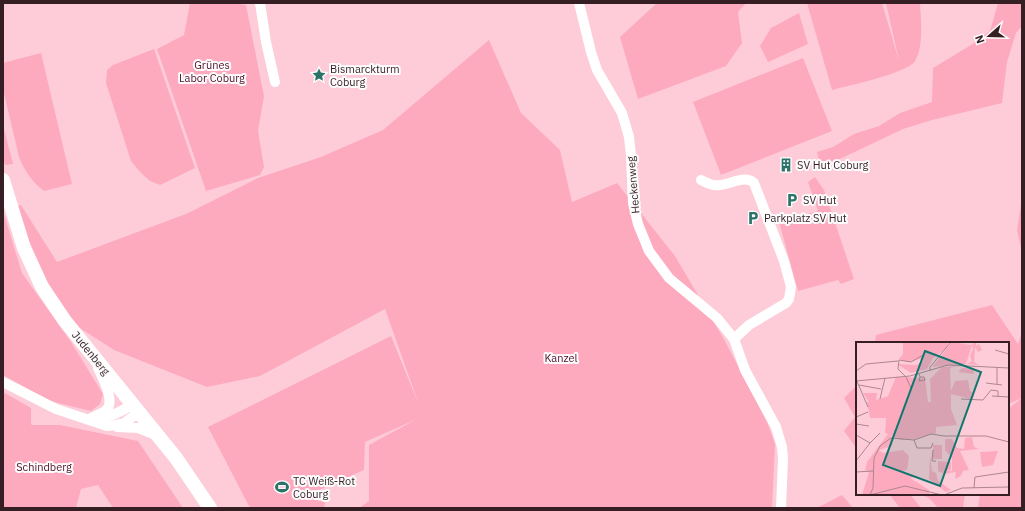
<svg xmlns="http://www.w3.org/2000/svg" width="1025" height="511" font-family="'IBM Plex Sans',sans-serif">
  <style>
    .green { fill: #fdaabf }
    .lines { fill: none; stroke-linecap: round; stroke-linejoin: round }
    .street { stroke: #fff; stroke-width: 10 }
    .secondary { stroke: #fff; stroke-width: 14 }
    .labels { text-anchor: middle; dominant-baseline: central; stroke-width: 4; stroke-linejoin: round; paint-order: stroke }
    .park-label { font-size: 11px; fill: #521029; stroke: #fcfcfc }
    .poi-label { font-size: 11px; fill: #351e24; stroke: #fcfcfc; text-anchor: start }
    .street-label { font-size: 11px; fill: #351e24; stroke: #fcfcfc }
    .inset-road { fill: none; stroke: #ae8690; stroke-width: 1 }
    .view { fill: #0f766e; fill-opacity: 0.15; stroke: #0f766e; stroke-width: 2 }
    .inset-edge { fill: none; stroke: #351e24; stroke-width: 2 }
  </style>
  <rect width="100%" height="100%" fill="#feccd8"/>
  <g class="green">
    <polygon points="190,3 234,3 246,5 264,96 258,131 264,167 260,175 206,191 157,49 184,35"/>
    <polygon points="657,3 746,3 738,12 742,43 726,66 638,99 620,37"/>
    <path d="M807 3H882L899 61 886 3H920C921 20 924 46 915 61 908 73 847 86 832 90Z"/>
    <polygon points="998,3 1022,3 1022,26 1016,33 1007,62 1002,103 932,120 903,129 821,168 817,152 833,147 854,134 879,126 900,113 932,102 933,68 971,45 990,31"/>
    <polygon points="799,13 808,44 768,62 760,46 771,28"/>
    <polygon points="489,40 521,113 560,150 572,202 617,183 675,256 725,341 767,422 775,444 772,508 359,508 369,501 369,445 415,420 365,442 364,470 317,491 318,501 325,502 324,508 250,508 208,427 391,336 419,405 385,309 260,376 207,387 114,350 75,325 47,281 26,234 17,206 21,205 57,262 186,214 258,178 321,157 383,130"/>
    <polygon points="154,49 195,168 160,185 150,181 141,173 131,161 106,83 107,70 113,65"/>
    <path d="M41 53 72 184 44 191C32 182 24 170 19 157L3 89V63Z"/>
    <polygon points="803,58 832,131 721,175 693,102"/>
    <polygon points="3,125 13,164 5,165 3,158"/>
    <polygon points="815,177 824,190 854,279 841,284 838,280 798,291 779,222 818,211 808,182"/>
    <polygon points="1021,204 1022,206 1022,253 1017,230"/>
    <polygon points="3,211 22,273 71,342 103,394 100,404 91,411 50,401 3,375"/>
    <polygon points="992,305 1018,344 1022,332 1022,398 1008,404 1008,343 875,343 876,335"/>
    <polygon points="857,385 857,418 856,418 857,420 857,449 844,431 855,417 844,398"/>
    <polygon points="3,392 31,408 31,424 32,425 60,425 138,441 183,508 113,508 98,485 81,489 76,508 3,508"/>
    <polygon points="1022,398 1022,508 978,508 980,494 1008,494 1008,409"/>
    <polygon points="889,494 910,494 921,508 900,508"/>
    <polygon points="921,494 965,494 963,508 938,508 930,499"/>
    <polygon points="842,495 853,508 817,508"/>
  </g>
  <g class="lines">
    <g class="street">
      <polyline points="260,3 266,42 275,82"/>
      <polyline points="579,3 591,52 597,70 622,113 629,137 631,156 633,203 638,224 649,251 669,278 717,318 734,339 745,370 776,427 782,447 783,458 781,508"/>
      <path d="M701 180C705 182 709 184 713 185 726 188 744 173 754 183L784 261 791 287 789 299 786 303 749 325 734 339"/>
      <polyline points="3,382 56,409 107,426 116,425 124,423 139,412"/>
      <path d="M97 418C110 417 122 412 132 404"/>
      <path d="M89 419C94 416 102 414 106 410 116 402 102 377 98 368"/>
      <polyline points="117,427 138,428 156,435"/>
    </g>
    <polyline class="secondary" points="3,180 24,248 42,287 65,321 176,458 210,508"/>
  </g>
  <defs>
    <g id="sight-bare" transform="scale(1.08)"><path d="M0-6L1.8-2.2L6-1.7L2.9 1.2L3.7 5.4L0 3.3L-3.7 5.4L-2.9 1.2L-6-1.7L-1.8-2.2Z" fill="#2b7268" stroke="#fcfcfc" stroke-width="2.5" paint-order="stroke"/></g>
    <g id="building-bare" transform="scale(1.08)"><path d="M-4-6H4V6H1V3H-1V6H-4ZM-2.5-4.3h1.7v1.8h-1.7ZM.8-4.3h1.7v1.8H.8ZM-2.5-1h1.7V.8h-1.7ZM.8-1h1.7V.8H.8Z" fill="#2b7268" stroke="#fcfcfc" stroke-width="2.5" paint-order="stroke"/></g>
    <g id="parking-bare" transform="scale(1.08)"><path d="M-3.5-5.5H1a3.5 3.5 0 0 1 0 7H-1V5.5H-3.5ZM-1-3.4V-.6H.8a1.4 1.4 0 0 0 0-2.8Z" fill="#2b7268" stroke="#fcfcfc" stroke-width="2.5" paint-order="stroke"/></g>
    <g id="stadium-bare" transform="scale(1.08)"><path d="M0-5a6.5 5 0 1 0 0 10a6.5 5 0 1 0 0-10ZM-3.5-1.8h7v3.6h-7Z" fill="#2b7268" stroke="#fcfcfc" stroke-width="2.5" paint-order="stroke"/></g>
  </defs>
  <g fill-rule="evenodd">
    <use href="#sight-bare" x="319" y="75"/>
    <use href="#building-bare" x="786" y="165"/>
    <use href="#parking-bare" x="792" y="200"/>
    <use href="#parking-bare" x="753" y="218"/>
    <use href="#stadium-bare" x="282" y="487"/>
  </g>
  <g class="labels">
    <g class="park-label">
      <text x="212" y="65">Grünes<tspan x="212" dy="13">Labor Coburg</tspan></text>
      <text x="561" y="358">Kanzel</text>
      <text x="44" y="467">Schindberg</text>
    </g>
    <g class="poi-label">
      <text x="330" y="69">Bismarckturm<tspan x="330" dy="13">Coburg</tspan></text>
      <text x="797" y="165">SV Hut Coburg</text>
      <text x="803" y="200">SV Hut</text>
      <text x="764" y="218">Parkplatz SV Hut</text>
      <text x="293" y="481">TC Weiß-Rot<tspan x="293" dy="13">Coburg</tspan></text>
    </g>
    <g class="street-label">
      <text transform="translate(633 185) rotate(-95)">Heckenweg</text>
      <text transform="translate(91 353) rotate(51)">Judenberg</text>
    </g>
  </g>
  <g transform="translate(856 342)">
    <rect width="153" height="153" fill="#feccd8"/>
    <path d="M47 0H93L90 7 77 16 71 27 55 31 41 22 60 23 68 19 64 17 52 20 43 17 47 12ZM96 0 115 3 120 0V4L123 2 126 8 122 10 119 5 118 20 123 23 111 22 116 19 114 14 117 7 116 3 110 22 76 25ZM102 24 94 26 95 49 99 39 112 38 114 49 118 51 115 57 95 52V67L101 83 80 85V91L58 97 45 98 33 93 37 96 36 104 23 108 27 111 47 108 53 114 51 128 46 129 61 135 54 136 73 148V153H6L13 130 9 128 11 120 32 92 29 91 30 76H14L11 60H13L7 51H21L20 58 32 54 40 35 69 36 72 60H75L74 37 86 25ZM106 26 118 27V32L102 30ZM116 95 118 105 123 107 104 109 113 128 107 129 105 134 99 137 100 130 88 132 82 129V119L95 120V128H91L96 129V116L89 108V97H96L101 106 108 107 109 96ZM77 103H86V117H77ZM142 109 137 123 126 125 124 110ZM74 114 76 129 80 131 82 139 95 148 90 150 73 137Z" fill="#fdaabf"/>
    <path class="inset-road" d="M139 8 153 12M0 29 10 22 42 19M74 29V25L95 0M63 32 64 35H68L69 38 63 39 64 35M50 35 42 27 43 18 55 20 67 13M50 35 55 46M0 37 12 65M0 39 54 34 92 23 153 26M130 41 146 43M141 42V25M3 43 25 47M136 54 153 55M24 57 29 36M105 57 127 58 135 48 142 49V55M0 75 12 70M0 82 13 84M0 93 14 101 24 91M58 98 61 106H75L77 101M77 108 76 119H80M0 119 14 101M0 130 17 129M118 146 119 135 153 130M14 153 17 146 18 116 24 104 35 96 58 98 75 92 88 94H130L153 100M14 153 49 144 86 153M88 153 106 146 153 145"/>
    <path class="view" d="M69 9 125 30 84 144 27 123Z"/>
    <rect width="153" height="153" class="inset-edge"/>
  </g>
  <rect width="1025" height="511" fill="none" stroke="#351e24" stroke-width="8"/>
  <g transform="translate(989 36) rotate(250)" stroke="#fcfcfc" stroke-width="3" paint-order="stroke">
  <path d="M0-3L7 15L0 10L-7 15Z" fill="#351e24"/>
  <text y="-6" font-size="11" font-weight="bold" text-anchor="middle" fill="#351e24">N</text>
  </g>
</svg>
